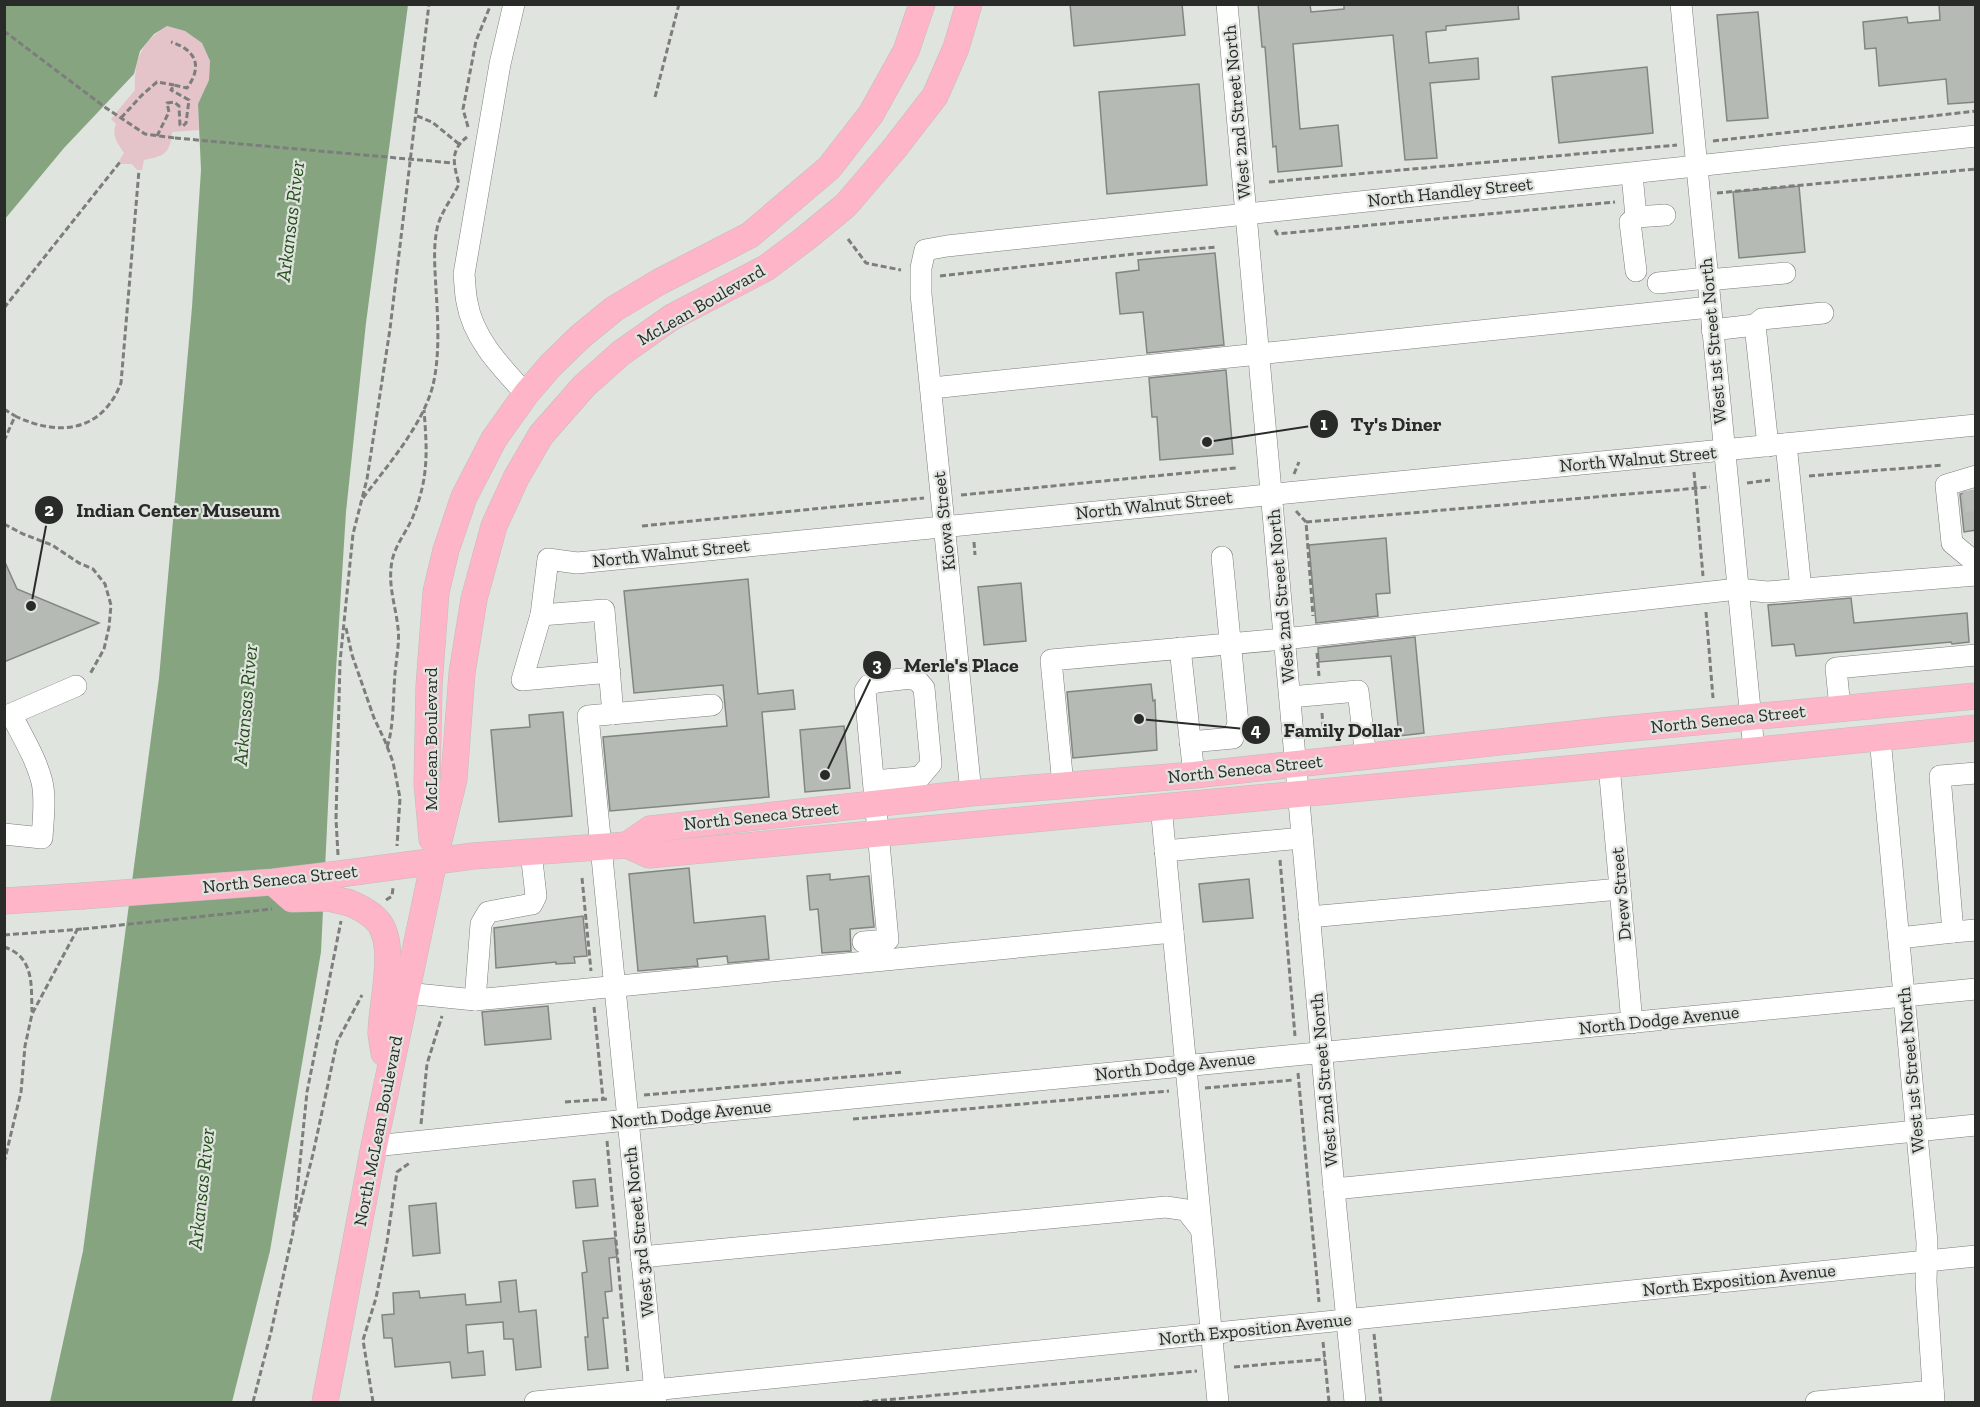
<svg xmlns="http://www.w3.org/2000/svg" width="1980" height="1407" font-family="'Zilla Slab',serif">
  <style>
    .green { fill: #e4c3c9 }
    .water { fill: #87a481 }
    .building { fill: #b6bab5; stroke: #828681; stroke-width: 1.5 }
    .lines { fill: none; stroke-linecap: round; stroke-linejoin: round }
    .minor-tunnel { stroke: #bbbfbb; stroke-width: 21; stroke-dasharray: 21 10; stroke-linecap: butt }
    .minor-casing { stroke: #7a7e7a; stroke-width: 22 }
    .major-casing { stroke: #bfbfbf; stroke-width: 27 }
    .path { stroke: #7c7e7b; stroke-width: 3; stroke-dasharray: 6 3; stroke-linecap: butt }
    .minor { stroke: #fff; stroke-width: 21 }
    .major { stroke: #fdb5c7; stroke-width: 26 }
    .major-bridge-casing { stroke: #bfbfbf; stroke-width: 27; stroke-linecap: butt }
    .path-bridge { stroke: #7c7e7b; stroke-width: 3; stroke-dasharray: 6 3; stroke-linecap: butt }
    .major-bridge { stroke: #fdb5c7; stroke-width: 26 }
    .labels { text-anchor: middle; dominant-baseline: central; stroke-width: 4.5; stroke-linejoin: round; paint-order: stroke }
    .street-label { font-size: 18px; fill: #292b29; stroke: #e0e4df }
    .water-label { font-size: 20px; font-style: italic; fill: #264f1d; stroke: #e0e4df }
    .leader { fill: none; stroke: #292b29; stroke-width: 2 }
    .callout-dot { fill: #292b29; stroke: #e0e4df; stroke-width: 2 }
    .mark-label { font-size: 18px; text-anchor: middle; font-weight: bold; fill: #fff }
    .callout-label { font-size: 20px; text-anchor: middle; font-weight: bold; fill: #292b29; stroke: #e0e4df; stroke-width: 4.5; stroke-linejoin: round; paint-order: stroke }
  </style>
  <rect width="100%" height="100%" fill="#e0e4df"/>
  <path class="green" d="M167 26 185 31 202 43 210 61 209 80 198 104 199 130 172 132C170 155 163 156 144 160L142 170H137L132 164H122L119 161 124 153C118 144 111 135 116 124L111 119 135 90C134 60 141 42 167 26Z"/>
  <polygon class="water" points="5,5 408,5 366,323 346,512 330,765 321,952 270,1251 232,1402 50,1402 83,1251 159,678 192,307 201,170 198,104 209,80 210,61 202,43 185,31 167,26 154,34 140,51 134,74 64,148 5,219"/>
  <g class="building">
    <polygon points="1070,4 1182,4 1185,35 1074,46"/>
    <polygon points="1258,4 1310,4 1311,12 1344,9 1344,4 1518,4 1519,19 1446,26 1446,30 1426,32 1429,63 1478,58 1479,79 1430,83 1437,158 1405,160 1393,35 1293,44 1300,129 1338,125 1342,166 1278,172 1276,146 1273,147 1265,47 1262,47"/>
    <polygon points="1939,4 1976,4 1976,102 1948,104 1946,79 1879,86 1876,48 1865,49 1863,22 1907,17 1908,23 1940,20"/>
    <polygon points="1758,12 1768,118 1727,121 1717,15"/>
    <polygon points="1647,67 1653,133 1559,143 1552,77"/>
    <polygon points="1199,84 1207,185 1107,194 1099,92"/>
    <polygon points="1799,186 1805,252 1739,258 1733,192"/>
    <polygon points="1215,253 1224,345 1147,353 1143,312 1120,314 1116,273 1139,270 1138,260"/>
    <polygon points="1226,370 1233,454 1160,460 1157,417 1152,417 1149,378"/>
    <polygon points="1976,490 1976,530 1964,532 1960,494"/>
    <polygon points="1386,538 1390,593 1376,594 1378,616 1316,623 1309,545"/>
    <polygon points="4,560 17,589 99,623 4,662"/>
    <polygon points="748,579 758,694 793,690 795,709 762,712 769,797 610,811 603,737 727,726 723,685 634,693 624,591"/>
    <polygon points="1021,583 1026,641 984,645 978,587"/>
    <polygon points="1851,598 1854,623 1967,613 1969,642 1952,644 1951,642 1796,656 1794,644 1772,646 1768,605"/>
    <polygon points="1415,637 1424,733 1399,736 1391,656 1319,662 1318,648"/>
    <polygon points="1151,684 1153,701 1155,700 1157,750 1073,758 1067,692"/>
    <polygon points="563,712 572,816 499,822 491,730 530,727 529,715"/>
    <polygon points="844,726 850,788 805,792 800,730"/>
    <polygon points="689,868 694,923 765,916 769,959 728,963 727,956 697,959 698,966 638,971 629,874"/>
    <polygon points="830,874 830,880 869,876 874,927 850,929 851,951 822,953 818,909 810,910 807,876"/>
    <polygon points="1249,879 1253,918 1203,922 1199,884"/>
    <polygon points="583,916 587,956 574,957 575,963 556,964 556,962 496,968 494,928"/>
    <polygon points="548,1006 551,1039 485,1045 482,1012"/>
    <polygon points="595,1179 598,1206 576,1208 573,1181"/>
    <polygon points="436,1203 440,1253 413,1256 409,1206"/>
    <polygon points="615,1238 617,1257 609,1258 612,1291 605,1292 608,1318 603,1318 608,1368 588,1370 585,1337 588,1337 582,1273 587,1272 583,1241"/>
    <polygon points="516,1280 519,1312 536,1310 541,1367 516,1370 513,1339 504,1339 503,1322 466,1325 468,1353 483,1351 485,1375 452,1378 450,1362 395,1367 392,1338 384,1338 382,1315 394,1314 393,1293 419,1291 420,1298 465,1294 466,1305 501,1302 499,1282"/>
  </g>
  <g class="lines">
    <polyline class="minor-tunnel" points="1973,490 1976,512"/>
    <g class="minor-casing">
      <g id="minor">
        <path d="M514 4 500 64 464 274C465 283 465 293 467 302 473 339 502 368 526 394"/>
        <polyline points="1227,4 1334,1189 1355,1402"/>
        <polyline points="1681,4 1754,750"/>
        <polyline points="1632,174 1636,217"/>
        <polyline points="1636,271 1630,222 1636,217 1665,215"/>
        <polyline points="1707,280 1785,273"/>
        <polyline points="1658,283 1707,278"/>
        <polyline points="1712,330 1755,325"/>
        <polyline points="932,388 1710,307"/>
        <polyline points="1786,444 1801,589"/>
        <polyline points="1768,446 1755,325 1762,319 1823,313"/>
        <polyline points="1976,476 1946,485 1952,543 1976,563"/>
        <polyline points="541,615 548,559 577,563 1976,425"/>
        <polyline points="1180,648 1194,775"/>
        <polyline points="610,672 522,680 541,615 604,610 613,714"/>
        <polyline points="1290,697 1358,691 1366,757"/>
        <polyline points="1840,708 1836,668 1976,655"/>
        <polyline points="1880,738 1927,1242 1926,1282 1934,1402"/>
        <polyline points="1190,742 1233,738 1238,723 1222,557"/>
        <polyline points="1609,765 1632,1023"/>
        <polyline points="1063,785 1051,660 1284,639 1738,589 1767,592 1976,575"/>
        <path d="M971 793 921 294V268L925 250 947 246C1290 207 1633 175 1976 136"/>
        <polyline points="1161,806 1218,1402"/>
        <path d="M4 834 42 838C43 820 46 800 42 782 36 758 22 736 11 714L76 686"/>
        <polyline points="1165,851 1302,838"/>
        <polyline points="1309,917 1620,889"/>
        <polyline points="1953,932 1976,930"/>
        <polyline points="1899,938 1953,932 1940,776 1976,773"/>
        <polyline points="863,942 888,940 865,691 869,685 876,682 911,678 918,681 924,688 931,764 920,777 873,781"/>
        <polyline points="406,993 475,1000 1173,932"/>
        <polyline points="475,1000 481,924 488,912 532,904 536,896 531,852"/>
        <polyline points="374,1146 647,1118 1976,989"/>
        <polyline points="1334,1189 1976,1125"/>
        <polyline points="641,1257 1166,1207 1186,1210 1200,1228"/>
        <polyline points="535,1402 1976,1256"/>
        <polyline points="656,1402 588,716 712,705"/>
        <polyline points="1816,1402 1933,1391"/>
      </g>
    </g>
    <g class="major-casing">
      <g id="major">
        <polyline points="432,839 427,784 429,686 436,592 446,550 464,497 494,439 526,394 551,365 581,336 614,309 659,282 750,235 829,168 871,114 906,51 922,4"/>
        <polyline points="627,845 650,829 971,793 1194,775 1611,730 1976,696"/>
        <polyline points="347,873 473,856 627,845 649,855 1609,765 1976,728"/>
        <polyline points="4,901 82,896"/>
        <path d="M350 903C361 908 373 914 380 924 397 950 381 1004 381 1034 382 1041 383 1047 384 1053"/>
        <polyline points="325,1402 374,1146 434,861 454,779 462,673 474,599 494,526 516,478 541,435 584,386 621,353 672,317 766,268 806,238 846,205 894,149 935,96 956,48 969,4"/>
      </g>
    </g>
    <g class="path">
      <polyline points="4,31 106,108 145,134 175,138"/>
      <polyline points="655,97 679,4"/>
      <polyline points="417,116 432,122 459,144"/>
      <polyline points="121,118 142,95 157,82 174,85"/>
      <polyline points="468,127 463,109 476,41 491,4"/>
      <path d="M157 136 169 112 167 103 174 102 179 106 180 125 183 126 186 123 189 100 171 90 174 85 187 88C203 66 196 50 171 42"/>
      <polyline points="1713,141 1976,111"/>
      <polyline points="1269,182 1677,145"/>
      <polyline points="1717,193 1976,169"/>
      <polyline points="1275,230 1277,234 1615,202"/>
      <polyline points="848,239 866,263 901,270"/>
      <polyline points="940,276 1134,254 1216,247"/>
      <polyline points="4,308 120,162"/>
      <polyline points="4,409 15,416"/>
      <path d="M4 441 15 416C59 437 102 432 121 383L139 170"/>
      <polyline points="1694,472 1703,576"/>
      <polyline points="1294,474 1299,462"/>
      <polyline points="1809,476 1943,465"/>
      <polyline points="1747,483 1770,480"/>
      <polyline points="961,495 1236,468"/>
      <path d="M363 498C387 466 423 425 433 385 440 355 438 320 436 289 435 270 433 248 437 229 440 213 452 199 459 184 454 165 449 151 467 137"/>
      <polyline points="1296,511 1306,522 1313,616"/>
      <polyline points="1306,522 1710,487"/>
      <polyline points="4,524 23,534 52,545 79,563 93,569 105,584 111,605 109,627 104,649 90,674"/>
      <polyline points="642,526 924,498"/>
      <polyline points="974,542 975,555"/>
      <polyline points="1706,612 1713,698"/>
      <polyline points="346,628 352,655 374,718 385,741 393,762 400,798 397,846"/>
      <polyline points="1317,653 1319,676"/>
      <polyline points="1322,713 1324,739"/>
      <path d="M387 747C394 728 393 695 395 674 396 659 400 642 398 628 396 608 389 589 391 569 392 547 407 533 414 514 429 476 427 449 424 410"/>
      <polyline points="338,855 336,819 340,662 353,534 367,479 390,329 429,4"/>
      <polyline points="1280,860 1295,1036"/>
      <polyline points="582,878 591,971"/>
      <polyline points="386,900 392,896 393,888"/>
      <polyline points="4,935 83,929"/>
      <path d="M4 947C35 957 31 986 32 1012"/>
      <polyline points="594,1007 603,1099"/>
      <polyline points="1298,1073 1319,1302"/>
      <polyline points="1205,1088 1293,1080"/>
      <polyline points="644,1095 904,1072"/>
      <polyline points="565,1102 608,1099"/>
      <polyline points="853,1119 1169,1091"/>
      <polyline points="421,1124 427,1064 442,1016"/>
      <polyline points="607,1141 628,1374"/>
      <polyline points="4,1163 21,1092 25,1046 32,1014 77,930"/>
      <polyline points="296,1221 313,1154 337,1042 362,995"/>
      <polyline points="1374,1334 1381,1402"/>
      <polyline points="1323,1342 1329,1402"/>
      <polyline points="1234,1367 1325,1359"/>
      <polyline points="253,1402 271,1332 293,1232 307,1092 341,921"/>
      <polyline points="373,1402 363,1340 376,1298 387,1242 397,1172 411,1162"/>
      <polyline points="863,1402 1197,1371"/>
    </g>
    <use href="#minor" class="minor"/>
    <use href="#major" class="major"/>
    <g class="major-bridge-casing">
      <g id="major-bridge">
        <polyline points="273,882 292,899 329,898 350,903"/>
        <polyline points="82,896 273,882 347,873"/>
      </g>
    </g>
    <g class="path-bridge">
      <polyline points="175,138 453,163"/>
      <polyline points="83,929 272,909"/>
    </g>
    <use href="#major-bridge" class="major-bridge"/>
  </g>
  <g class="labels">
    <g class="street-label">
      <text transform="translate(1237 112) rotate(-95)">West 2nd Street North</text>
      <text transform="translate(1450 192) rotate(-6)">North Handley Street</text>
      <text transform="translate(701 305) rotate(-30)">McLean Boulevard</text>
      <text transform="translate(1713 341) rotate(-95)">West 1st Street North</text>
      <text transform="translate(1638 459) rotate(-5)">North Walnut Street</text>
      <text transform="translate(1154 505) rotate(-6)">North Walnut Street</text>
      <text transform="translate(944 521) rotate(-96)">Kiowa Street</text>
      <text transform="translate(671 553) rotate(-6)">North Walnut Street</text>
      <text transform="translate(1281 596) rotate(-95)">West 2nd Street North</text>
      <text transform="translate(1728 719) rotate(-6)">North Seneca Street</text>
      <text transform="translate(431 739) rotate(-90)">McLean Boulevard</text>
      <text transform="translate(1245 769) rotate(-6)">North Seneca Street</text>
      <text transform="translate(761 816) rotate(-6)">North Seneca Street</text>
      <text transform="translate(280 879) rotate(-6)">North Seneca Street</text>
      <text transform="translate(1621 894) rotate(-95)">Drew Street</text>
      <text transform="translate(1659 1020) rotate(-6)">North Dodge Avenue</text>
      <text transform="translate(1175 1066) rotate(-6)">North Dodge Avenue</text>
      <text transform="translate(1911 1070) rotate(-95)">West 1st Street North</text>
      <text transform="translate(1324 1080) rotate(-95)">West 2nd Street North</text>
      <text transform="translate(691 1114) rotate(-6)">North Dodge Avenue</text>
      <text transform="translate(378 1131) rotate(-79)">North McLean Boulevard</text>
      <text transform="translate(639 1232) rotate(-96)">West 3rd Street North</text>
      <text transform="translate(1739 1280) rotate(-6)">North Exposition Avenue</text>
      <text transform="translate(1255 1329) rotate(-6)">North Exposition Avenue</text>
    </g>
    <g class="water-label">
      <text transform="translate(290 221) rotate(-83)">Arkansas River</text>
      <text transform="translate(245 705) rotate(-85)">Arkansas River</text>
      <text transform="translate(201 1189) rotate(-84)">Arkansas River</text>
    </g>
  </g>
  <path class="leader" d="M1207 442L1324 424M31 606L49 510M825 775L877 665M1139 719L1256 730"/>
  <g class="callout-dot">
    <circle cx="1207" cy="442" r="6"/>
    <circle cx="31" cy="606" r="6"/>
    <circle cx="825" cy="775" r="6"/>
    <circle cx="1139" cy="719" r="6"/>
    <circle cx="1324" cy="424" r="15"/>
    <circle cx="49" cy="510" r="15"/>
    <circle cx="877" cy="665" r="15"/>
    <circle cx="1256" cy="730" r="15"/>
  </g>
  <g class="mark-label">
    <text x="1324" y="430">1</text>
    <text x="49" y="516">2</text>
    <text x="877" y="671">3</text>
    <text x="1256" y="736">4</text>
  </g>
  <g class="callout-label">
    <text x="1396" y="431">Ty's Diner</text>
    <text x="178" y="517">Indian Center Museum</text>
    <text x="961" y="672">Merle's Place</text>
    <text x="1343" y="737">Family Dollar</text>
  </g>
  <rect width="1980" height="1407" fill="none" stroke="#292b29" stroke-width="12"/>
</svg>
